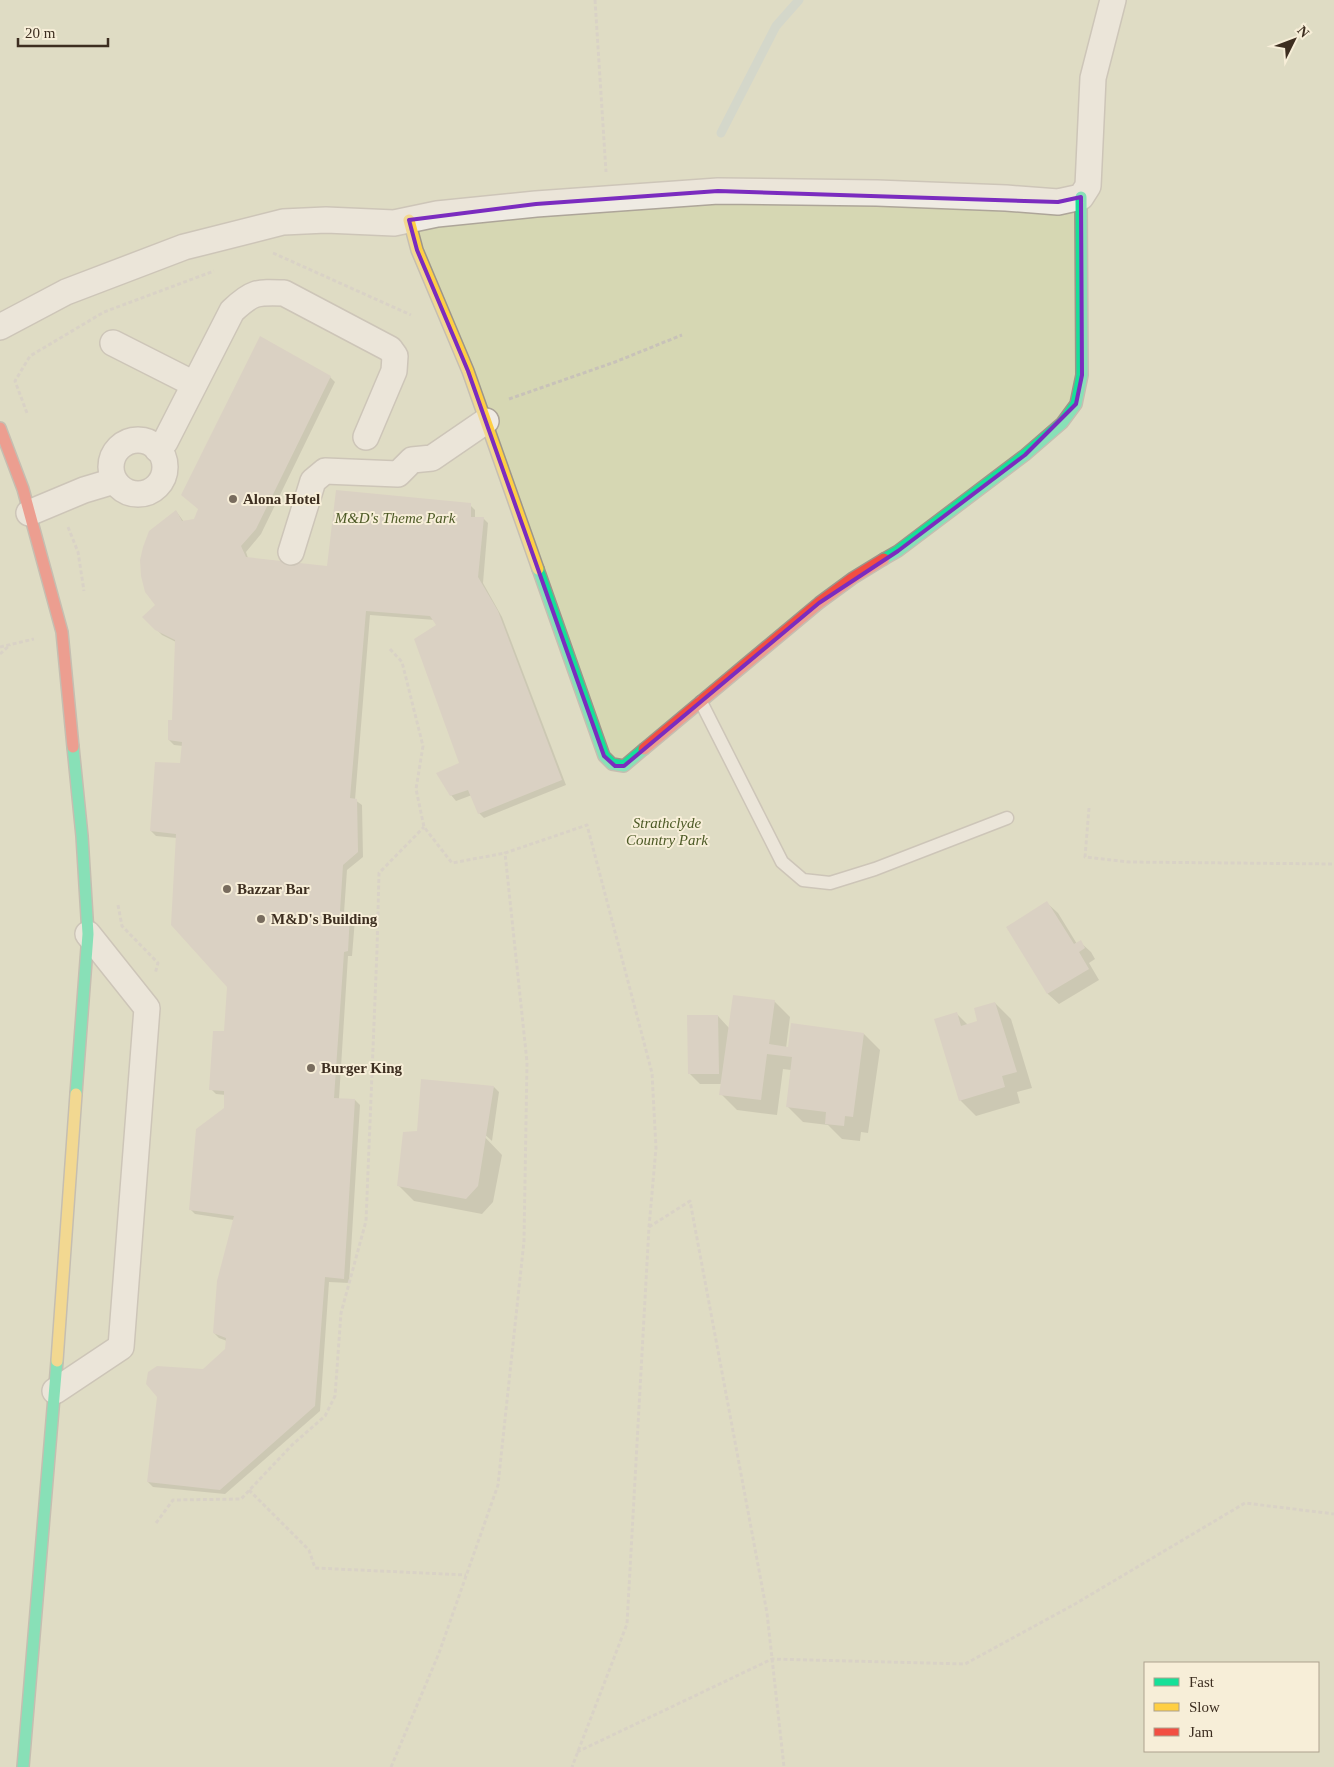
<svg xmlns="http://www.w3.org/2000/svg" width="1334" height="1767" font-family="'Times New Roman',serif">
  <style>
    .green { fill: #d6d7b3; fill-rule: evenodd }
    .shadow { fill: #0003 }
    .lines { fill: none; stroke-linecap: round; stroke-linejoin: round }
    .stream { stroke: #bcccc2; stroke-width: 9 }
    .building { fill: #cbbfb2 }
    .lane-casing { stroke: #ada599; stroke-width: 15 }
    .street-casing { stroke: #ada599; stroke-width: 28 }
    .fast-casing { stroke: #9c958a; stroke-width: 14 }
    .slow-casing { stroke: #9c958a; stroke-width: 14 }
    .jam-casing { stroke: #9c958a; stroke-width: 14 }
    .path { stroke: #c8c2b9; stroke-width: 3; stroke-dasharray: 4 2.5; stroke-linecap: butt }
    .lane { stroke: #efebe3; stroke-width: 12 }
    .street { stroke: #efebe3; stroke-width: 25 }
    .fast { stroke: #16e098; stroke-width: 11 }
    .slow { stroke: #ffcf43; stroke-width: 11 }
    .jam { stroke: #f24e42; stroke-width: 11 }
    .marked { fill: none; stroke: #7b2cbf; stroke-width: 4; stroke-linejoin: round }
    .poi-dot { fill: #786c5e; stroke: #f7eed8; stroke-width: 2 }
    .labels { text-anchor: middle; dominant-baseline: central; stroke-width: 4; stroke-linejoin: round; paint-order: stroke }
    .poi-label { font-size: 15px; font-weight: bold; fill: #3d2e20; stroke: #f7eed8; text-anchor: start }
    .park-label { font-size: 15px; font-style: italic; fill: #4d5a26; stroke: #f7eed8 }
  </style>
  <rect width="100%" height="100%" fill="#e7e0d1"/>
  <path class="green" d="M0 0H1334V1767H0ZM1145 1663H1318V1751H1145Z"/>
  <g class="shadow">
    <polygon points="330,377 335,382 261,534 246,552 248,558 328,567 470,505 475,510 475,518 483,518 488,523 483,583 502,617 566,785 484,818 479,813 472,795 456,801 451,795 461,764 438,625 435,620 370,615 355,800 362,805 363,857 347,870 344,913 350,914 355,919 352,956 348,956 339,1099 355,1100 360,1105 349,1283 329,1282 320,1411 225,1494 153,1487 148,1482 204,1370 226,1349 227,1341 219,1338 214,1333 234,1220 195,1214 190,1209 226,1108 226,1095 216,1094 211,1089 225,1032 229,987 177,838 156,836 151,831 181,764 183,746 174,745 169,740 173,721 176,642 162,635 144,617 157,605 176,511 184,522 195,520"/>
    <polygon points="1047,903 1058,913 1077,944 1080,942 1091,952 1095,959 1089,963 1099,980 1059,1004 1048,994 1007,927"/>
    <polygon points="774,1001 790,1017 786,1048 864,1034 880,1050 868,1133 861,1132 860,1141 842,1139 828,1125 803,1122 787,1106 791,1070 783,1069 777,1115 737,1110 721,1094 722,1084 700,1084 689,1073 718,1016 729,1028"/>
    <polygon points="995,1003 1011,1019 1032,1088 1017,1092 1020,1103 976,1116 960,1100 957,1014 968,1025 979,1022"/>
    <polygon points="494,1087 499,1092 492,1141 483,1133 482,1134 502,1155 493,1202 482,1214 414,1201 398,1185 418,1132"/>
  </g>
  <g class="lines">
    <polyline class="stream" points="721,133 776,26 799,0"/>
  </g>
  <g class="building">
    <polygon points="260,336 331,376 256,529 241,546 246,557 327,566 336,490 471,503 471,517 484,517 478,577 498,611 562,780 478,814 468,790 450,796 436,773 459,763 414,639 436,625 430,616 366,611 350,798 357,799 358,852 343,865 340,911 350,913 348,951 344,952 334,1098 355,1099 344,1279 325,1277 315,1406 220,1490 147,1482 157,1397 146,1384 148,1372 157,1366 203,1369 225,1349 226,1338 213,1333 217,1281 234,1216 189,1210 196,1129 224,1108 224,1091 209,1090 213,1031 224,1031 227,987 171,925 176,834 150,831 155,762 180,763 182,742 168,740 168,720 172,720 175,640 155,630 142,617 155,605 145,592 141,576 140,560 143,547 149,531 176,510 182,521 194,519 198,509 181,495"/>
    <polygon points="1047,901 1074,944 1081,940 1085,948 1079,952 1089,969 1047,994 1006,927"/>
    <polygon points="733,995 775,1000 769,1044 788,1047 791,1023 864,1033 853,1117 845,1116 844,1126 825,1124 826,1112 786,1107 792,1057 767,1054 761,1100 719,1095"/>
    <polygon points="995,1002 1017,1072 1002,1076 1005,1087 959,1101 934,1019 957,1012 961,1026 977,1021 974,1008"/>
    <polygon points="687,1015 718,1015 719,1074 688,1074"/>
    <polygon points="421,1079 494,1086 478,1186 466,1199 397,1186 403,1132 417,1131"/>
  </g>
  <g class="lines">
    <g class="lane-casing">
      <polyline id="lane" points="701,702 782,862 803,880 830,883 875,869 1007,818"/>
    </g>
    <g class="street-casing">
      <g id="street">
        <polyline points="0,327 66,292 184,247 283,222 326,220 394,223 437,214 536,204 718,191 877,193 1006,198 1058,202 1081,197 1088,186 1093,78 1113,0"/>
        <polyline points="113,343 194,384"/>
        <circle cx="138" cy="467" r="27"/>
        <path d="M157 449 165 442 232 311C252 292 256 292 284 293L390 349 395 356 394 371 366 437"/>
        <polyline points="29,513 84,490 114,481"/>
        <polyline points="291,552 313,481 325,471 398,474 412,460 432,458 486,421"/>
        <polyline points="55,1391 121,1347 147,1008 88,934"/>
      </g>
    </g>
    <g class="fast-casing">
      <g id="fast">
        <polyline points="884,559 898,551 1025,455 1062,423 1076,404 1082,375 1081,197"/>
        <polyline points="538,569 604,756 612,764 624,766 644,749"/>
        <polyline points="73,747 82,836 88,934 76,1094"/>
        <polyline points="23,1767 57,1361"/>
      </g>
    </g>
    <g class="slow-casing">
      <g id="slow">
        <polyline points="409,220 417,250 468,371 538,569"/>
        <polyline points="57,1361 76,1094"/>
      </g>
    </g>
    <g class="jam-casing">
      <g id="jam">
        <polyline points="0,428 23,489 62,632 73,747"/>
        <polyline points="644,749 819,603 853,578 884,559"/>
      </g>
    </g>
    <g class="path">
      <polyline points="595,0 606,172"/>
      <polyline points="273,253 411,315"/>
      <polyline points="509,399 615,362 682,335"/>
      <polyline points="27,413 15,381 30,356 104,312 214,271"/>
      <polyline points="68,527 78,552 84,591"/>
      <polyline points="0,647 34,639"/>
      <polyline points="390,649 402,662 423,746 416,789 424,827 452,863 505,853"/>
      <polyline points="0,654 10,645"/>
      <polyline points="1089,808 1085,857 1129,862 1334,864"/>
      <polyline points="118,905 122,926 158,963 155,974"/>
      <polyline points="649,1227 690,1201 767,1613 784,1767"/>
      <polyline points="249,1490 309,1550 315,1568 466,1575"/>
      <polyline points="156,1523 173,1500 241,1499 292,1445 325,1416 335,1396 341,1313 366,1221 377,950 379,873 424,827"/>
      <polyline points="577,1752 772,1659 965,1664 1075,1604 1245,1503 1334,1514"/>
      <polyline points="391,1767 439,1653 498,1485 524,1241 527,1062 505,853 587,825 652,1073 656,1148 649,1227 627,1624 572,1767"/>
    </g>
    <use href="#lane" class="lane"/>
    <use href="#street" class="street"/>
    <use href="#fast" class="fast"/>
    <use href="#slow" class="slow"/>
    <use href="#jam" class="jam"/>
  </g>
  <path d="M0 0H1334V1767H0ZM718 191 1058 202 1081 197 1082 375 1076 404 1025 455 898 551 819 603 624 766H615L604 756 468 371 417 250 409 220 536 204Z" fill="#e7e0d1" fill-opacity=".55" fill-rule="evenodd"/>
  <path class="marked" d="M718 191 1058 202 1081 197 1082 375 1076 404 1025 455 898 551 819 603 624 766H615L604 756 468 371 417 250 409 220 536 204Z"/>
  <g class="poi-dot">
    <circle cx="233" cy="499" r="5"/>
    <circle cx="227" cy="889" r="5"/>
    <circle cx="261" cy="919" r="5"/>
    <circle cx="311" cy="1068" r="5"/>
  </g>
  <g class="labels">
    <g class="poi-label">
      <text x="243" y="499">Alona Hotel</text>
      <text x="237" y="889">Bazzar Bar</text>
      <text x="271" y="919">M&amp;D's Building</text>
      <text x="321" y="1068">Burger King</text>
    </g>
    <g class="park-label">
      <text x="395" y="518">M&amp;D's Theme Park</text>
      <text x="667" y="823">Strathclyde<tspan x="667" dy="17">Country Park</tspan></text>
    </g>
  </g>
  <rect x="1144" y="1662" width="175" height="90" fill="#f7eed8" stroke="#ada18e"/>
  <rect x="1154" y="1678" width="25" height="8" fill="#16e098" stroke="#ada18e"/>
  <text x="1189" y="1687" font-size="15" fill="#3d2e20">Fast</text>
  <rect x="1154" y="1703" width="25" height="8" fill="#ffcf43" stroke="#ada18e"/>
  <text x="1189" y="1712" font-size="15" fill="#3d2e20">Slow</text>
  <rect x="1154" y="1728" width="25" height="8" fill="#f24e42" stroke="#ada18e"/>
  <text x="1189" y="1737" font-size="15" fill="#3d2e20">Jam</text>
  <g transform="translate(1294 40) rotate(48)" stroke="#f7eed8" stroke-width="4" paint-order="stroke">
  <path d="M0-4L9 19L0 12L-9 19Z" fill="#3d2e20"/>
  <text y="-8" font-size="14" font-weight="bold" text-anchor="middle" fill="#3d2e20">N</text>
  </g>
  <path d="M18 38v8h90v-8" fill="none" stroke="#3d2e20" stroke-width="2.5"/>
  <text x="25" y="38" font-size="15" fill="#3d2e20" stroke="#f7eed8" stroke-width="4" paint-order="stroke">20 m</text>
</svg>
